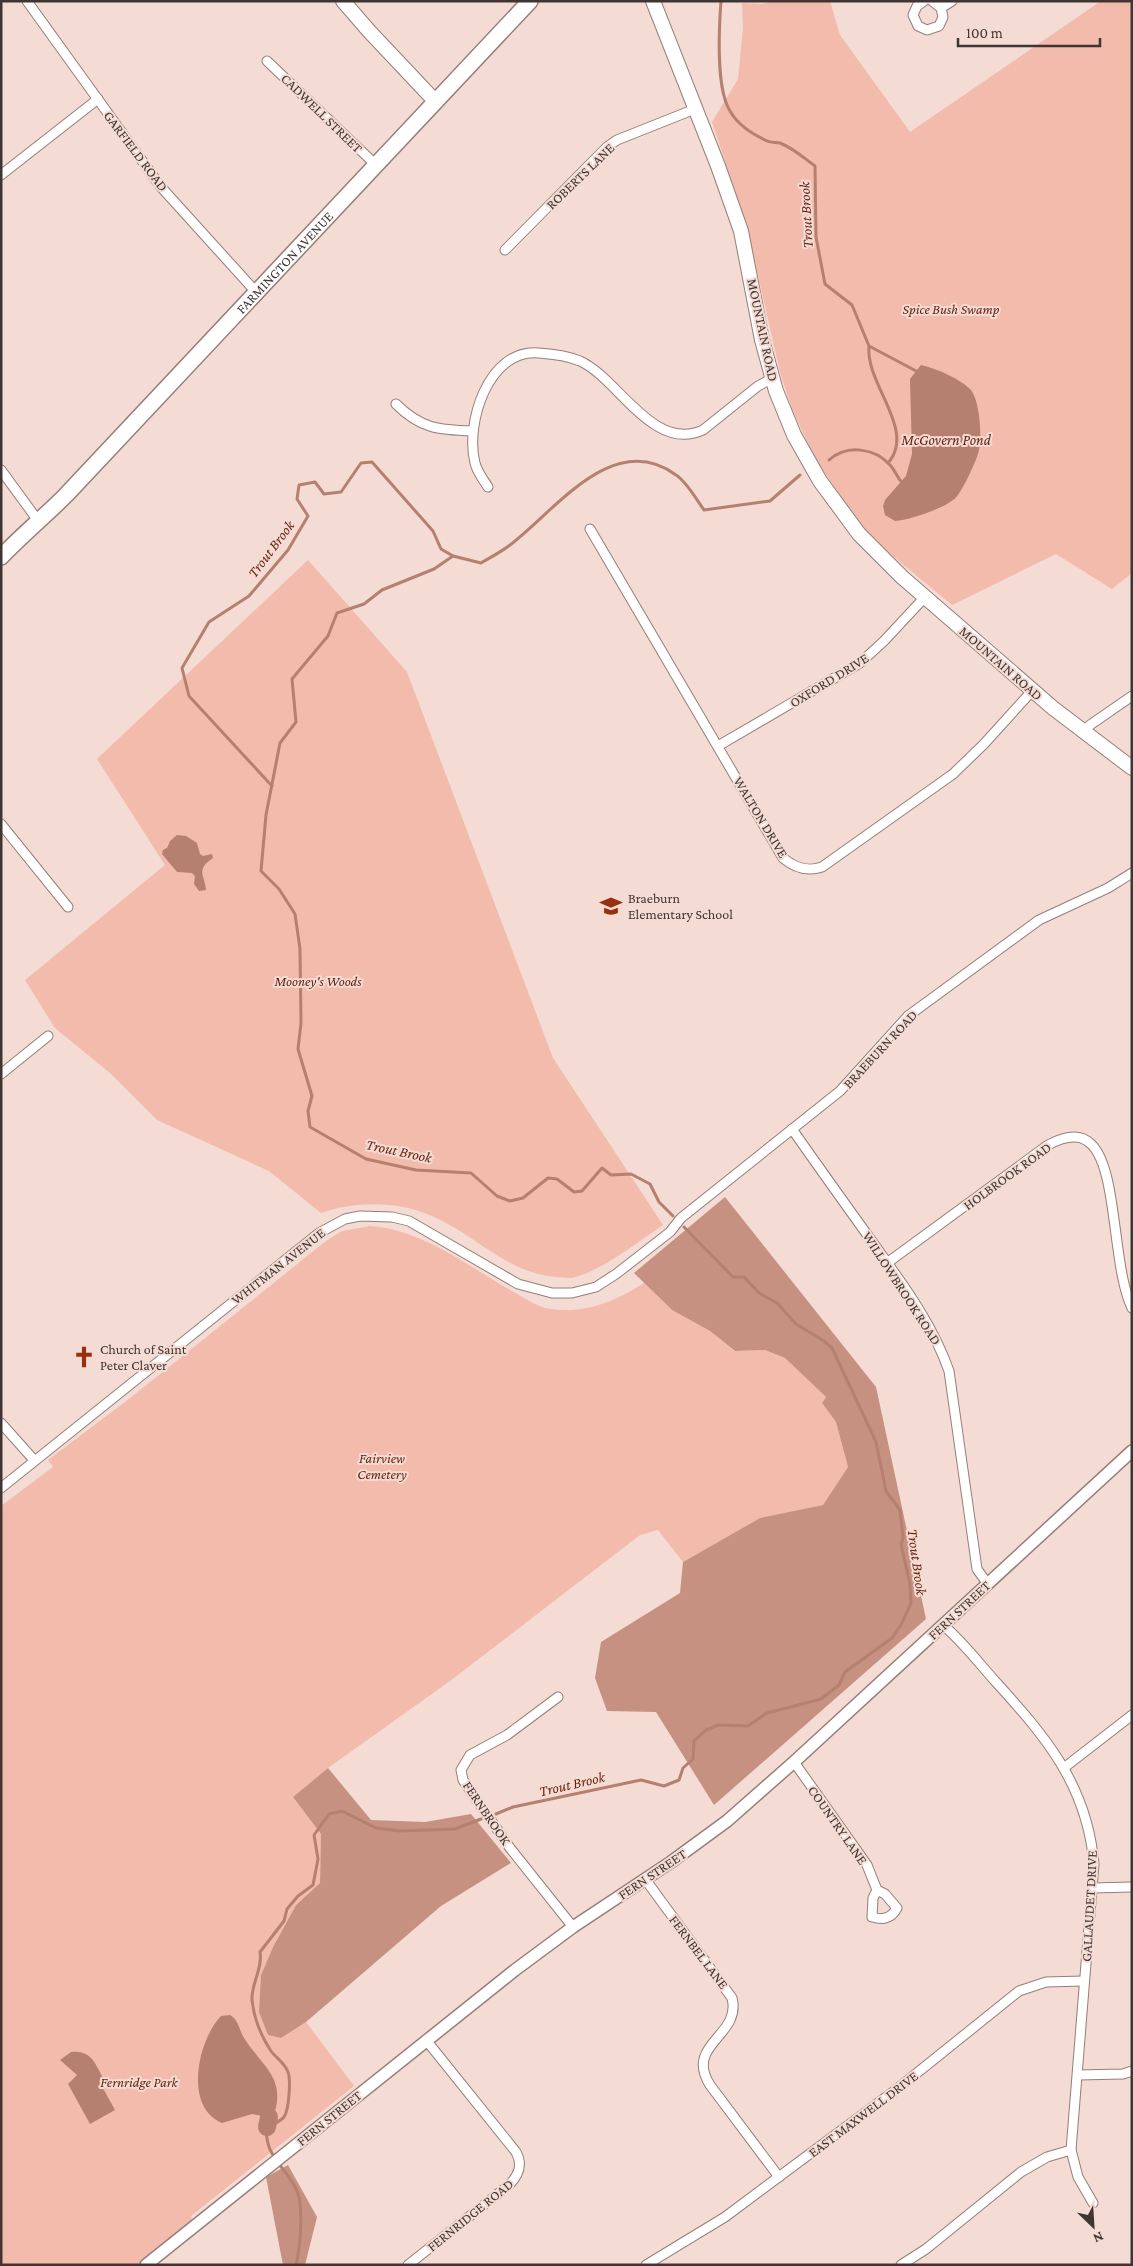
<svg xmlns="http://www.w3.org/2000/svg" width="1133" height="2266" font-family="'Crimson Pro',serif">
  <style>
    .green { fill: #f2bbac }
    .forest { fill: #c79181 }
    .water { fill: #b58070 }
    .lines { fill: none; stroke-linecap: round; stroke-linejoin: round }
    .stream { stroke: #b58070; stroke-width: 3 }
    .river { stroke: #b58070; stroke-width: 18 }
    .minor-casing { stroke: #957e78; stroke-width: 11 }
    .tertiary-casing { stroke: #957e78; stroke-width: 14 }
    .secondary-casing { stroke: #957e78; stroke-width: 16 }
    .primary-casing { stroke: #957e78; stroke-width: 18 }
    .minor { stroke: #fff; stroke-width: 9 }
    .tertiary { stroke: #fff; stroke-width: 11 }
    .secondary { stroke: #fff; stroke-width: 14 }
    .primary { stroke: #fff; stroke-width: 15 }
    .labels { text-anchor: middle; dominant-baseline: central; stroke-width: 4; stroke-linejoin: round; paint-order: stroke }
    .street-label { font-size: 14px; fill: #3f3532; stroke: #f4dbd3 }
    .park-label { font-size: 14px; font-style: italic; fill: #611f0b; stroke: #f4dbd3 }
    .poi-label { font-size: 14px; fill: #3f3532; stroke: #f4dbd3; text-anchor: start }
    .water-label { font-size: 15px; font-style: italic; fill: #672411; stroke: #f4dbd3 }
  </style>
  <rect width="100%" height="100%" fill="#f4dbd3"/>
  <g class="green">
    <polygon points="772,1 830,1 840,35 910,132 1101,1 1132,1 1132,573 1112,589 1056,554 952,605 865,533 815,458 792,409 780,372 747,227 712,122 738,79 743,28 742,3 762,4"/>
    <path d="M308 560 407 672 553 1058 663 1225C639 1241 599 1273 571 1278 567 1278 561 1277 556 1277 505 1272 476 1235 432 1216 398 1201 355 1201 321 1213L269 1171 157 1120 110 1073 55 1028 25 980 165 865 97 759Z"/>
    <path d="M370 1226C420 1229 467 1265 510 1290 522 1296 538 1308 551 1309 586 1314 616 1301 644 1283L672 1310 710 1331 734 1351 765 1350 785 1358 826 1397 822 1403 836 1422 848 1467 823 1505 760 1518 683 1562 658 1530 640 1535 450 1681 328 1768 293 1797 321 1834 320 1883 296 1905 273 1947 261 1975 281 2038 306 2022 354 2086 191 2216 192 2220 136 2265H1V1506L53 1467 48 1460 129 1399 326 1241 342 1231Z"/>
  </g>
  <g class="forest">
    <polygon points="725,1197 876,1387 926,1619 714,1805 656,1712 607,1711 595,1678 601,1642 680,1593 683,1562 760,1518 823,1505 848,1467 836,1422 822,1403 826,1397 785,1358 765,1350 735,1351 710,1331 672,1310 634,1273"/>
    <polygon points="328,1768 371,1820 425,1822 471,1814 511,1863 441,1906 306,2022 281,2038 268,2035 259,2012 261,1975 273,1947 296,1905 320,1883 321,1834 293,1797"/>
    <polygon points="288,2165 317,2217 305,2265 283,2265 266,2177"/>
  </g>
  <g class="water">
    <path d="M921 365C935 368 961 379 971 390 980 402 982 436 979 450 977 460 964 487 958 495 950 507 910 520 895 521L885 515 883 506 885 500 906 476 912 454 910 379Z"/>
    <path d="M177 835 186 836 197 843 200 854 203 856 212 854 213 858C195 870 205 875 206 890L199 891 194 884 195 876 192 873 177 872 162 854 163 850 167 848 170 841Z"/>
    <path d="M230 2015C239 2020 239 2030 244 2038 264 2069 287 2078 273 2118L252 2114 222 2123C183 2107 198 2040 221 2016Z"/>
    <path d="M71 2052C91 2050 95 2063 103 2078L99 2081 115 2110 90 2124 68 2084 77 2075 60 2060Z"/>
  </g>
  <g class="lines">
    <g class="stream">
      <path d="M721 1C719 28 716 89 730 111 738 125 751 133 765 140 770 143 775 142 780 143 793 148 804 158 815 166L816 237 825 284 852 305 869 346 918 372"/>
      <path d="M869 346C865 384 917 430 888 463"/>
      <path d="M829 460C847 444 875 448 890 465 896 471 897 479 904 484"/>
      <polyline points="272,786 189,696 182,668 209,622 249,596 288,550 308,516 297,499 299,485 315,482 324,494 341,492 361,463 372,462 433,531 441,549 453,556"/>
      <path d="M673 1216 659 1202 650 1184 631 1174 611 1175 602 1168 582 1191 574 1192 557 1179 548 1178 523 1198 510 1201 497 1196 471 1173 416 1170 366 1159 310 1127 308 1111 312 1096 298 1049 301 1023 300 949 295 914 279 889 261 871 266 815 280 743 296 722 292 679 328 636 337 613 364 604 382 590 434 569 453 556 481 563C491 557 501 552 510 545 556 510 613 429 676 475 687 482 696 499 704 510L770 501 800 475"/>
      <polyline points="496,1814 513,1807 641,1780 664,1786 679,1780 683,1768 693,1759 694,1741 706,1730 718,1725 748,1726 767,1713 821,1699 839,1685 845,1672 892,1638 901,1625 911,1603 910,1584 901,1544 903,1538 900,1510 886,1491 876,1442 832,1348 824,1341 796,1324 777,1303 759,1293 744,1277 733,1277 684,1227"/>
      <path d="M296 2265C300 2248 304 2208 297 2191 287 2168 263 2155 267 2127 273 2124 280 2122 284 2117 289 2110 291 2080 288 2072 285 2063 276 2058 271 2051 261 2036 254 2018 252 2000 251 1984 263 1968 260 1952L284 1921 287 1909 298 1896 313 1885 318 1859 314 1835 329 1814 342 1811 376 1828 400 1831 455 1829 481 1819"/>
    </g>
    <polyline class="river" points="267,2127 269,2117"/>
    <g class="minor-casing">
      <g id="minor">
        <polyline points="27,1 161,187 256,292"/>
        <polyline points="924,1 917,6 913,15 918,26 927,30 939,26 943,17 941,8 932,1"/>
        <polyline points="941,8 952,1"/>
        <polyline points="267,61 376,165"/>
        <polyline points="1,175 98,99"/>
        <polyline points="505,250 607,147 617,140 695,109"/>
        <path d="M396 404C421 429 439 430 473 431"/>
        <polyline points="1,470 39,522"/>
        <path d="M488 487C483 479 477 472 475 463 465 424 488 348 539 353 553 354 568 356 580 361 618 378 653 453 703 430L758 386 773 378"/>
        <path d="M590 529 783 858C795 868 807 872 822 867L953 774 984 744 1032 691"/>
        <polyline points="1083,733 1090,725 1132,696"/>
        <polyline points="718,746 860,663 884,641 925,597"/>
        <polyline points="1,824 68,907"/>
        <polyline points="1,1074 48,1036"/>
        <path d="M792 1129C820 1169 848 1208 876 1247 904 1286 933 1325 949 1371L977 1569 987 1583"/>
        <path d="M887 1263 1048 1145C1061 1138 1079 1132 1091 1144 1118 1169 1112 1267 1132 1308"/>
        <polyline points="1,1423 34,1460"/>
        <polyline points="1,1488 319,1233 345,1219 360,1216 392,1217 409,1221 518,1284 552,1293 572,1293 596,1287 616,1274 670,1232 681,1218 840,1091 908,1016 1039,920 1108,888 1132,873"/>
        <path d="M943 1625C962 1641 978 1662 995 1681 1046 1737 1087 1785 1094 1864L1071 2150 1078 2177 1093 2203"/>
        <polyline points="558,1697 507,1735 470,1755 461,1770 463,1780 510,1848 573,1927"/>
        <path d="M794 1762 867 1865 877 1890 873 1898 872 1917C883 1920 891 1919 897 1908L885 1894 877 1890"/>
        <polyline points="1065,1767 1132,1715"/>
        <path d="M645 1879 732 1998C742 2036 684 2044 710 2085L779 2177"/>
        <polyline points="1092,1888 1132,1887"/>
        <polyline points="1078,2075 1123,2074 1132,2071"/>
        <path d="M408 2265 509 2185C519 2175 523 2165 516 2152L426 2040"/>
        <polyline points="646,2265 725,2217 897,2089 1019,1991 1046,1982 1084,1981"/>
        <polyline points="901,2265 926,2249 1021,2172 1047,2157 1071,2150"/>
      </g>
    </g>
    <g class="tertiary-casing">
      <polyline id="tertiary" points="146,2265 515,1970 573,1927 671,1862 727,1821 794,1762 1132,1451"/>
    </g>
    <g class="secondary-casing">
      <g id="secondary">
        <polyline points="343,1 369,31 435,101"/>
        <polyline points="653,1 718,166 741,231 762,340 776,391 794,435 820,481 859,534 902,577 1053,708 1132,768"/>
      </g>
    </g>
    <g class="primary-casing">
      <g id="primary">
        <path id="s1" d="M1 557C22 535 44 517 66 495L530 1"/>
      </g>
    </g>
    <use href="#minor" class="minor"/>
    <use href="#tertiary" class="tertiary"/>
    <use href="#secondary" class="secondary"/>
    <use href="#primary" class="primary"/>
  </g>
  <defs>
    <g id="school-bare" transform="scale(1.725)"><path d="M0-5L7-2L0 1L-7-2ZM-4 1L0 2.5L4 1V4Q0 6-4 4Z" fill="#973010" stroke="#f4dbd3" stroke-width="2.5" paint-order="stroke"/></g>
    <g id="church-bare" transform="scale(1.725)"><path d="M-1.2-6h2.4v3.5h3.3v2.4h-3.3V6h-2.4V-.1h-3.3v-2.4h3.3Z" fill="#973010" stroke="#f4dbd3" stroke-width="2.5" paint-order="stroke"/></g>
  </defs>
  <g fill-rule="evenodd">
    <use href="#school-bare" x="611" y="906"/>
    <use href="#church-bare" x="84" y="1357"/>
  </g>
  <g class="labels">
    <g class="street-label">
      <text transform="translate(322 113) rotate(44)">CADWELL STREET</text>
      <text transform="translate(136 151) rotate(53)">GARFIELD ROAD</text>
      <text transform="translate(580 176) rotate(-44)">ROBERTS LANE</text>
      <text stroke="none"><textPath href="#s1" startOffset="409">FARMINGTON AVENUE</textPath></text>
      <text transform="translate(763 330) rotate(78)">MOUNTAIN ROAD</text>
      <text transform="translate(1001 663) rotate(41)">MOUNTAIN ROAD</text>
      <text transform="translate(829 680) rotate(-32)">OXFORD DRIVE</text>
      <text transform="translate(761 817) rotate(59)">WALTON DRIVE</text>
      <text transform="translate(880 1049) rotate(-47)">BRAEBURN ROAD</text>
      <text transform="translate(1007 1176) rotate(-36)">HOLBROOK ROAD</text>
      <text transform="translate(278 1266) rotate(-38)">WHITMAN AVENUE</text>
      <text transform="translate(902 1288) rotate(57)">WILLOWBROOK ROAD</text>
      <text transform="translate(959 1610) rotate(-43)">FERN STREET</text>
      <text transform="translate(487 1813) rotate(56)">FERNBROOK</text>
      <text transform="translate(838 1825) rotate(55)">COUNTRY LANE</text>
      <text transform="translate(652 1874) rotate(-34)">FERN STREET</text>
      <text transform="translate(1089 1906) rotate(-87)">GALLAUDET DRIVE</text>
      <text transform="translate(699 1952) rotate(53)">FERNBEL LANE</text>
      <text transform="translate(863 2114) rotate(-37)">EAST MAXWELL DRIVE</text>
      <text transform="translate(329 2118) rotate(-39)">FERN STREET</text>
      <text transform="translate(470 2215) rotate(-39)">FERNRIDGE ROAD</text>
    </g>
    <g class="park-label">
      <text x="951" y="309">Spice Bush Swamp</text>
      <text x="318" y="981">Mooney's Woods</text>
      <text x="382" y="1458">Fairview<tspan x="382" dy="16">Cemetery</tspan></text>
      <text x="139" y="2082">Fernridge Park</text>
    </g>
    <g class="poi-label">
      <text x="628" y="898">Braeburn<tspan x="628" dy="16">Elementary School</tspan></text>
      <text x="100" y="1349">Church of Saint<tspan x="100" dy="16">Peter Claver</tspan></text>
    </g>
    <g class="water-label">
      <text transform="translate(806 215) rotate(-93)">Trout Brook</text>
      <text x="946" y="440">McGovern Pond</text>
      <text transform="translate(271 549) rotate(-53)">Trout Brook</text>
      <text transform="translate(399 1151) rotate(12)">Trout Brook</text>
      <text transform="translate(917 1562) rotate(82)">Trout Brook</text>
      <text transform="translate(572 1784) rotate(-13)">Trout Brook</text>
    </g>
  </g>
  <rect width="1133" height="2266" fill="none" stroke="#3f3532" stroke-width="5"/>
  <g transform="translate(1093 2226) rotate(155)" stroke="#f4dbd3" stroke-width="4" paint-order="stroke">
  <path d="M0-4L9 19L0 12L-9 19Z" fill="#3f3532"/>
  <text y="-8" font-size="14" font-weight="bold" text-anchor="middle" fill="#3f3532">N</text>
  </g>
  <path d="M958 38v8h142v-8" fill="none" stroke="#3f3532" stroke-width="2.5"/>
  <text x="966" y="38" font-size="15" fill="#3f3532" stroke="#f4dbd3" stroke-width="4" paint-order="stroke">100 m</text>
</svg>
